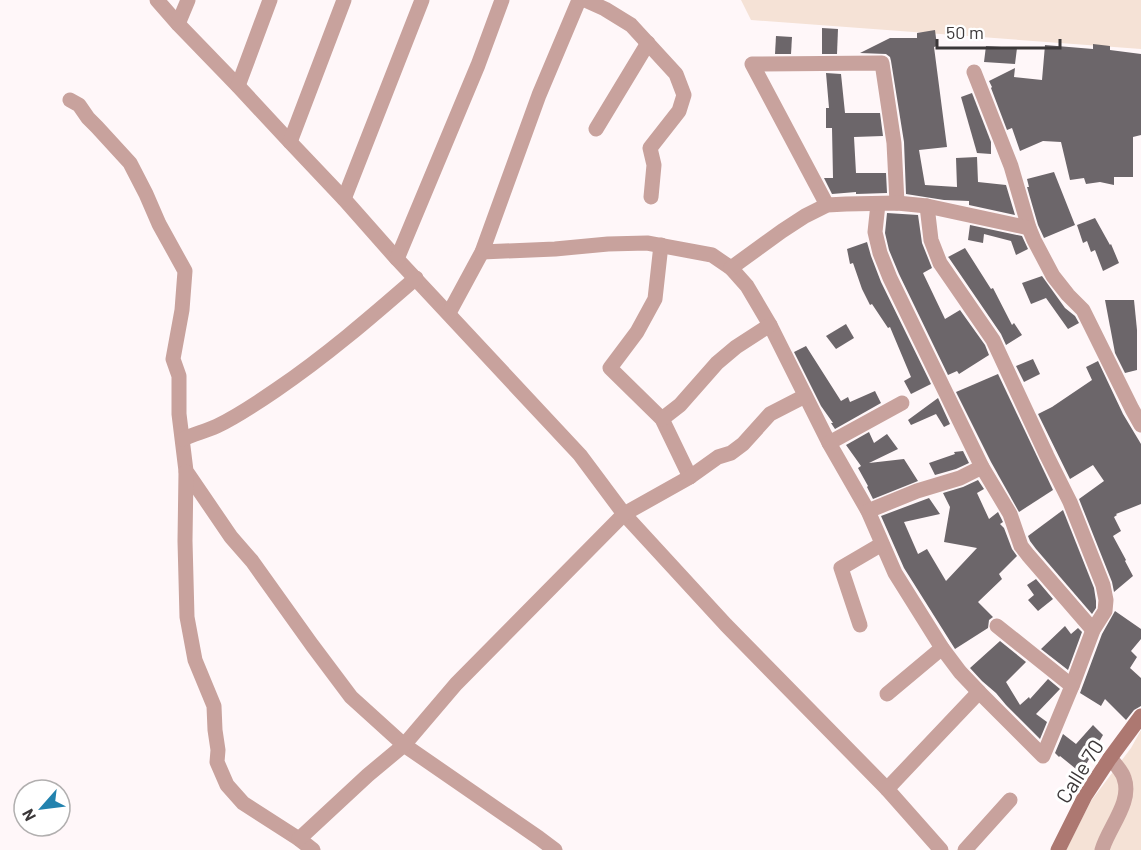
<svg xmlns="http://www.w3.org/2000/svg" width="1141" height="850" font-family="Barlow,sans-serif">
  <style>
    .green { fill: #f5e2d6 }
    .building { fill: #6c666a }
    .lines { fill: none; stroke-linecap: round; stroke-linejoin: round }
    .street { stroke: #c8a29d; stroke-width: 15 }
    .secondary { stroke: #ad7871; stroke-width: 15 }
    .labels { text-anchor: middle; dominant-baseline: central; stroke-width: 6; stroke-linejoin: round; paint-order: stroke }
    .street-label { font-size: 21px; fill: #3b3738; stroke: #fff }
  </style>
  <rect width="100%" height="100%" fill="#fff7f9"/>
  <g class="green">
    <polygon points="741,0 1141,0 1141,49 751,20"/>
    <polygon points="1141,730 1141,850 1066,850 1091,801 1131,748"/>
  </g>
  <g class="building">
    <polygon points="822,28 838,29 837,54 822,54"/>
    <polygon points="935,30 937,46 934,47 947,147 919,150 925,185 957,187 956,158 977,157 978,182 1006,185 1015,215 969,205 969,201 944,200 906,194 904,142 891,61 890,57 886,54 860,53 890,38 917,38 917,33"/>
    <polygon points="776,36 792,37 791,54 775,54"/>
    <polygon points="1093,44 1110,46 1110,50 1141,54 1141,135 1133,137 1133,177 1114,177 1114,185 1100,182 1086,184 1084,178 1070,180 1061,142 1043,141 1020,151 1012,128 1007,130 991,88 992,87 989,81 1015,68 1014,77 1042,80 1045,45 1093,49"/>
    <polygon points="986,46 1017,48 1015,64 984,62"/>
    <polygon points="826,73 841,74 845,113 880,113 883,136 854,137 856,173 886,173 887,193 856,194 856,192 832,194 824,178 833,178 832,128 826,128 826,108 829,108"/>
    <polygon points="972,93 991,142 991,154 977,153 961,97"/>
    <polygon points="1054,172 1075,225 1044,238 1038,225 1027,187 1029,187 1027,179"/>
    <polygon points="887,213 918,215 922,243 932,268 923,273 945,319 960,310 985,345 989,355 959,374 957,371 948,375 899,274 889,250 885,233"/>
    <polygon points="1095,218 1110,245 1111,244 1119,263 1103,271 1095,250 1091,252 1087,241 1083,243 1077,225"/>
    <polygon points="970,225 1022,236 1028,249 1016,255 1011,241 984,234 983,243 968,240"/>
    <polygon points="867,242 871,256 881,282 931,384 911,394 904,381 911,377 890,327 888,328 872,304 870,305 862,289 853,263 850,264 847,249"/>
    <polygon points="965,248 991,289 993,288 1012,325 1014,323 1022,335 1006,345 1001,334 949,258 948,257"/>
    <polygon points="1042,276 1065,308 1075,316 1079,323 1068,329 1046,298 1031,304 1022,283"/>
    <polygon points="1105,300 1134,300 1137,330 1137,370 1125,373 1115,353"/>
    <polygon points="846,324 854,338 836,349 826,336"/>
    <polygon points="806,346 841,401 848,397 850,402 875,391 881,403 835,429 831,423 833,423 821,406 794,352"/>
    <polygon points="1033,359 1040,374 1024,382 1016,366"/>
    <polygon points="1098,361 1123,414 1141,444 1141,504 1116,514 1117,515 1114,517 1121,531 1113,536 1126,560 1125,561 1133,576 1114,592 1112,582 1079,499 1104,481 1093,465 1070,479 1038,414 1052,407 1092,380 1086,367"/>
    <polygon points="998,374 1053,490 1019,512 991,462 956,392"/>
    <polygon points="938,398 950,424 944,427 936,414 911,425 908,420"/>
    <polygon points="869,432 874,443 887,434 898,449 869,463 904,459 918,481 873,499 867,487 868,486 858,468 861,466 846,445"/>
    <polygon points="963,451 969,463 956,469 935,475 929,463 955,454 954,452"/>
    <polygon points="978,480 984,489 977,493 989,519 998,512 1003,522 1000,524 1004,528 1012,549 1017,556 999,574 1002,579 978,602 993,617 989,620 988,628 955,649 904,568 881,516 929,498 940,514 904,522 918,554 927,549 946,581 977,548 944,542 950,507 943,493 963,487"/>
    <polygon points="1063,510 1094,588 1096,601 1096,608 1092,614 1036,549 1030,541 1028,536"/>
    <polygon points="1036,579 1053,599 1038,611 1028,600 1034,595 1027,585"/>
    <polygon points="1115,611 1141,629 1141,639 1131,651 1137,657 1130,668 1141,678 1141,706 1134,710 1126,720 1105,699 1101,706 1080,693 1102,634"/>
    <polygon points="1065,626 1071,634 1078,628 1082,632 1068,670 1041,649"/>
    <polygon points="1000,641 1026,662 1006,682 1020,705 1029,697 1030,699 1048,679 1060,689 1036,714 1047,722 1040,739 1006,705 996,693 982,681 970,668"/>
    <polygon points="1093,725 1103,735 1081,773 1060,756 1059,757 1055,753 1063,734 1076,744"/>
  </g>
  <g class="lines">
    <g class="street">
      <polyline points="157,0 178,24 238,86 290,142 344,199 397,259 580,455 624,514 726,625 887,789 941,850"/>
      <polyline points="585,0 605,9 631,25 676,74 684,95 679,111 650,148 654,165 651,197"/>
      <polyline points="178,24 188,0"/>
      <polyline points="974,72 1011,166 1029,228 1034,240 1053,276 1068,295 1083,310 1132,409 1141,425"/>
      <polyline points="238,86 270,0"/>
      <polyline points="70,100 79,105 88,118 97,127 130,163 146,194 159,224 185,271 182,310 173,359 179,376 179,414 186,471 231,537 252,561 312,645 351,697 404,745 539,838 555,850"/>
      <polyline points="596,129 648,43"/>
      <polyline points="290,142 344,0"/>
      <polyline points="344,199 422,0"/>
      <polyline points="878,204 875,232 880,253 890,278 982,467 1010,514 1021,546 1028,555 1093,630"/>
      <polyline points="827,205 752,64 882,63 894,143 897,203"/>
      <polyline points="661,245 655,299 637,332 610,368 662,419 690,477"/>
      <polyline points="482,252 555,249 608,244 647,243 712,255 731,268 747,286 770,325 829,443 868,511 895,573 942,648 960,672 979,692 1043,756 1072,686 1093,630 1105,611 1106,600 1103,585 1070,502 1047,456 993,340 940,263 931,240 927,206"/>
      <polyline points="397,259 478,65 502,0"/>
      <polyline points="731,268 782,231 805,216 827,205 846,204 897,203 927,206 1029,228"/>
      <polyline points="449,313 482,252 539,95 579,0"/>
      <polyline points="662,419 680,405 717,363 736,347 770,325"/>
      <path d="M183 439C194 434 206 431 217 426 238 416 257 403 276 390 326 356 370 318 416 278"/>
      <polyline points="829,443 902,403"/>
      <polyline points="186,472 185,541 187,617 195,660 214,706 215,730 218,750 217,762 227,785 243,803 299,839 313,850"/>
      <polyline points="868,511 917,491 960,478 982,467"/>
      <polyline points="860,625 841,568 882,544"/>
      <polyline points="997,626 1072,686"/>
      <polyline points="887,694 942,648"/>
      <polyline points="887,789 979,692"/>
      <polyline points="299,839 368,775 404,745 456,684 624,514 690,477 718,457 731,453 743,444 770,414 805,396"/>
      <polyline points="965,850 1010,800"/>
      <path d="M1102 850C1108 828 1133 802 1124 778 1122 771 1115 764 1110 758"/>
    </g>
    <polyline class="secondary" points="1058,850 1085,796 1110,758 1141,716"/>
  </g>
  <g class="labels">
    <g class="street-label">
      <text transform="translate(1079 771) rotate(-58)">Calle 70</text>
    </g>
  </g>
  <g transform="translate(42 808) rotate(242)"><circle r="28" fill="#ffffff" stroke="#b1afaf" stroke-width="1.5"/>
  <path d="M0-4.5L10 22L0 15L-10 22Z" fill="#2282ae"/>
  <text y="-9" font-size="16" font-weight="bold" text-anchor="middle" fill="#3b3738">N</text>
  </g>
  <path d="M937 39v9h123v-9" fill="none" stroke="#3b3738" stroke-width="3"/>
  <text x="946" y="39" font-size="18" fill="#3b3738" stroke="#ffffff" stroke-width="4.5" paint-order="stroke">50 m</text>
</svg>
